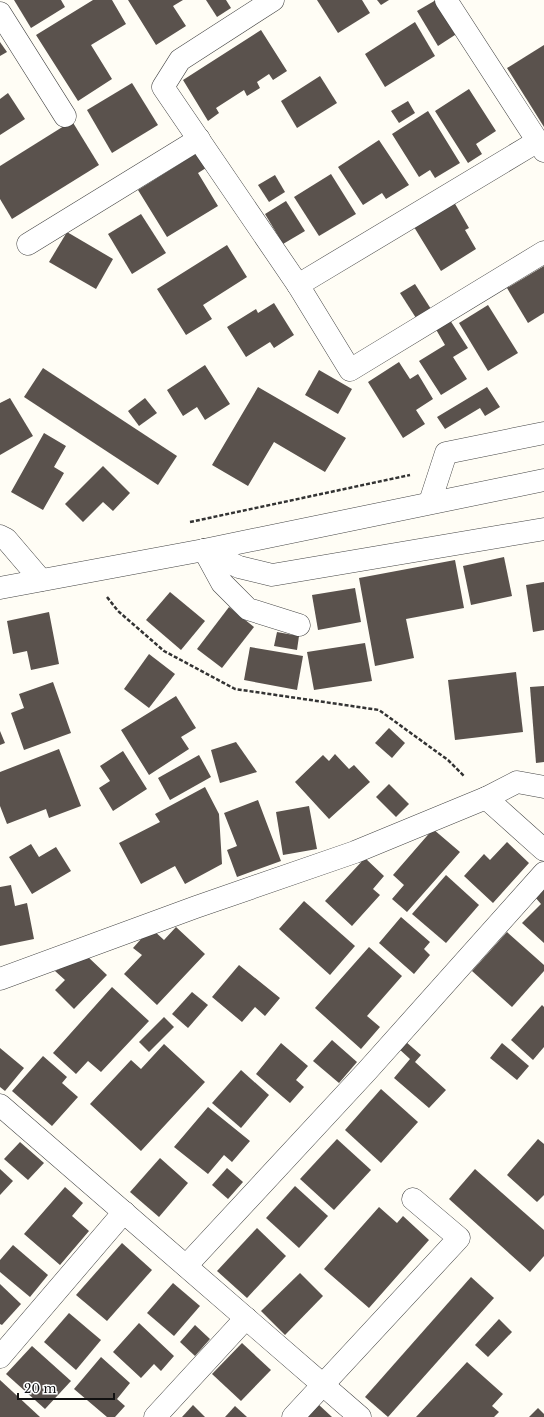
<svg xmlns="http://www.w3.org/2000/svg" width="544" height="1417" font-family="'Libre Baskerville',serif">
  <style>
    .building { fill: #5a524d }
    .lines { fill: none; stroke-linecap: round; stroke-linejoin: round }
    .minor-casing { stroke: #444; stroke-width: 23 }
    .path { stroke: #333; stroke-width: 2.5; stroke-dasharray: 4 2; stroke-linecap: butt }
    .minor { stroke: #fff; stroke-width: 22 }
  </style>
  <rect width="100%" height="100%" fill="#fffdf5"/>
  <g class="building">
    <polygon points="14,0 61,0 65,7 31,28"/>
    <polygon points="93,0 112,0 126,24 91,45 112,79 78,101 36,35"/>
    <polygon points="128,0 183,0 173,6 186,26 156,45"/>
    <polygon points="206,0 226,0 231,8 217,17"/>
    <polygon points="317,0 362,0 370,13 338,33"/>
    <polygon points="377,0 389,0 381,5"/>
    <polygon points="436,0 458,33 438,46 417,11"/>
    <polygon points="415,22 435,56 385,87 365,54"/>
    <polygon points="261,30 287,71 273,80 269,74 257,82 260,88 247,96 244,90 216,108 219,113 208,121 183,80"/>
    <polygon points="0,42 7,52 0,56"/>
    <polygon points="544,45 544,127 507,68"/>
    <polygon points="320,76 337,103 297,128 281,101"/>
    <polygon points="132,83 158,125 112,153 87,110"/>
    <polygon points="469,89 496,131 476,144 482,154 468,163 435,111"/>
    <polygon points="8,93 25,119 0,135 0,99"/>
    <polygon points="408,101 415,113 399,123 391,111"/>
    <polygon points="428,111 460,163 435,178 430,170 419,177 392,134"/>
    <polygon points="72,121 99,165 12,219 0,199 0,166"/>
    <polygon points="379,140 409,185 386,199 382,193 363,205 338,167"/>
    <polygon points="197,153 206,168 198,173 218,206 167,237 138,190"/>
    <polygon points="331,174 356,214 319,236 294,197"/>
    <polygon points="275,175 285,192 269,202 258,185"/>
    <polygon points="286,201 305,231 283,244 265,214"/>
    <polygon points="454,202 469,228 465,230 476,249 441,271 414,227"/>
    <polygon points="141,214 166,253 132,274 108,234"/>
    <polygon points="67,232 113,259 96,289 49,262"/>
    <polygon points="227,245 247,277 203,305 212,319 186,335 157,289"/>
    <polygon points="544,266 544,313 528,323 507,288"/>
    <polygon points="415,284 431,309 416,318 400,293"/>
    <polygon points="274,303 294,335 274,348 270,342 246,357 227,327 256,309 258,313"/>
    <polygon points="488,305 518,353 488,371 459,323"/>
    <polygon points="448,317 468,348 453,357 467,379 441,395 419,361 445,345 434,326"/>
    <polygon points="399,362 410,379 418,374 433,399 416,410 425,424 403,438 368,382"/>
    <polygon points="205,365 230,404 205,420 197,407 183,416 167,390"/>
    <polygon points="43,368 177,456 158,485 24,397"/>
    <polygon points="319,370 352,389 338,414 305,395"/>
    <polygon points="258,387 346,438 325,472 274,442 248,486 212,465"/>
    <polygon points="487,387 500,407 485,416 480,408 445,429 437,417"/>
    <polygon points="10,398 33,436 0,455 0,403"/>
    <polygon points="145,398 157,413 139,426 128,411"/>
    <polygon points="44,433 66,446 54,467 64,473 43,510 11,492"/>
    <polygon points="103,466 130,493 113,511 103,502 83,522 65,504"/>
    <polygon points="504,557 512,596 471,605 463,566"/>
    <polygon points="455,560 464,608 406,619 414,658 375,666 359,578"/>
    <polygon points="544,582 544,630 533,632 526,585"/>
    <polygon points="355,588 361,622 318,630 312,595"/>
    <polygon points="170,592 205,621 181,650 146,620"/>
    <polygon points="229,607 254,627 222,668 197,649"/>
    <polygon points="49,612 59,664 31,670 27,651 13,654 7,621"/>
    <polygon points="277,632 299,636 297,650 274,646"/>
    <polygon points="365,643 372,681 314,690 307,652"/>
    <polygon points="250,647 303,656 297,690 244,680"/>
    <polygon points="149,654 175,674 149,708 124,689"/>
    <polygon points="516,672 523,732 455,740 448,680"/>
    <polygon points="53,682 71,733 24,750 11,713 24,708 19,694"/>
    <polygon points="544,686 544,762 536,763 530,687"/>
    <polygon points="176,696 196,728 181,737 189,749 149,775 121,730"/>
    <polygon points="389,728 405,743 392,758 375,743"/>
    <polygon points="0,731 5,743 0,745"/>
    <polygon points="236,742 257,772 220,783 211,750"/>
    <polygon points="59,749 81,806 49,818 46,809 7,824 0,806 0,772"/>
    <polygon points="123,751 147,789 113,811 99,788 110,781 100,766"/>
    <polygon points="335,754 349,769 354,765 370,782 329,819 295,782 323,755 329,761"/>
    <polygon points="199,755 211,777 170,800 158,778"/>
    <polygon points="389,784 409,804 396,817 376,797"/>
    <polygon points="205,787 219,814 222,864 185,884 175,866 141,884 119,843 160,822 155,814"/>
    <polygon points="258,800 281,861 237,877 227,850 237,846 224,813"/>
    <polygon points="309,806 317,849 283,855 276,812"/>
    <polygon points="433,829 460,852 407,912 392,899 404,885 393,875"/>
    <polygon points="507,842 529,863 493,903 464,876 484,854 490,860"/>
    <polygon points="31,844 39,857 56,847 71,871 32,894 9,857"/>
    <polygon points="365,858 384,876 373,889 380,895 352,926 325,901"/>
    <polygon points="446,875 479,905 446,943 412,914"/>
    <polygon points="11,885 15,906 27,903 34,939 0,946 0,887"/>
    <polygon points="544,887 544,943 522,923 541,904 535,897"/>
    <polygon points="304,901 355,946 330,975 279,929"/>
    <polygon points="401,917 430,942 424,949 430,955 414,974 379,943"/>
    <polygon points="176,927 205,954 157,1005 124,974 142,955 133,948 151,928 164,940"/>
    <polygon points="507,932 544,965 544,971 512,1007 472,971"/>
    <polygon points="369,947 402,976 367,1016 380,1027 361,1049 315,1008"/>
    <polygon points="87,956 107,975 74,1009 55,990 65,980 55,971"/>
    <polygon points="239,965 280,998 265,1016 255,1007 242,1022 212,997"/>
    <polygon points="112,987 149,1021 101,1072 88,1061 76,1074 53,1053"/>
    <polygon points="192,992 208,1005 188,1028 172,1014"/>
    <polygon points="542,1005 544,1007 544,1047 533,1060 511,1040"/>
    <polygon points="164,1017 174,1027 149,1052 139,1042"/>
    <polygon points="332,1040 357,1062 339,1083 313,1061"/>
    <polygon points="405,1041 421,1055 415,1062 446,1090 429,1108 394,1078 410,1059 398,1048"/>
    <polygon points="281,1043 308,1066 296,1080 304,1087 290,1103 256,1074"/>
    <polygon points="502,1043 529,1066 517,1080 490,1058"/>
    <polygon points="164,1044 205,1082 141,1151 90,1104 131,1060 141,1069"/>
    <polygon points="0,1048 24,1068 5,1091 0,1087"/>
    <polygon points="43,1056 67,1077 62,1083 78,1097 52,1126 12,1091"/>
    <polygon points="241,1070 269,1095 241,1128 212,1103"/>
    <polygon points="381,1089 418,1122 381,1163 345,1130"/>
    <polygon points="208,1107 250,1141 232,1162 224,1155 208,1174 174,1147"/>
    <polygon points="337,1139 371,1170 334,1210 300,1179"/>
    <polygon points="538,1139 544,1144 544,1195 537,1202 507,1175"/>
    <polygon points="20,1142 44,1163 28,1180 4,1159"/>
    <polygon points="160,1158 188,1183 159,1217 130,1192"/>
    <polygon points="227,1168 243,1182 228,1199 212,1185"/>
    <polygon points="0,1169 13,1181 0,1195"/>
    <polygon points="475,1169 544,1230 544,1256 530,1272 449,1199"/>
    <polygon points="295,1186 328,1216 299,1248 266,1218"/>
    <polygon points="65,1187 83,1203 72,1216 89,1231 60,1265 24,1234"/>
    <polygon points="379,1207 397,1223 403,1216 429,1240 369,1308 324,1269"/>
    <polygon points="257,1228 286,1256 247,1298 217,1271"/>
    <polygon points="122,1243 152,1270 107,1321 76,1295"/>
    <polygon points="13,1245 48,1275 30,1297 0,1272 0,1260"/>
    <polygon points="300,1273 323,1296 285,1335 261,1311"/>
    <polygon points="471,1277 494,1298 388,1417 365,1397"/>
    <polygon points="173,1283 200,1306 174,1336 147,1313"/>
    <polygon points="0,1284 21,1304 2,1325 0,1324"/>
    <polygon points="69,1313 101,1340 76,1370 44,1342"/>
    <polygon points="499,1319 512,1332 488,1357 475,1345"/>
    <polygon points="139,1323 174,1356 161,1371 154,1364 141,1378 113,1352"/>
    <polygon points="195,1325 210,1339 195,1356 180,1342"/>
    <polygon points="242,1343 271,1370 241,1401 212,1374"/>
    <polygon points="32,1346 71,1381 45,1409 6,1374"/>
    <polygon points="101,1357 130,1383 117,1399 125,1406 115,1417 107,1417 74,1389"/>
    <polygon points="467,1362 503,1394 492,1406 499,1412 494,1417 416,1417"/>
    <polygon points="0,1380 40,1417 0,1417"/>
    <polygon points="318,1404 332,1417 307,1417"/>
    <polygon points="193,1405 205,1417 182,1417"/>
    <polygon points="235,1406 247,1417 225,1417"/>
    <polygon points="538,1408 544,1414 544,1417 529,1417"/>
  </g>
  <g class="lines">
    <g class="minor-casing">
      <g id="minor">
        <polyline points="273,0 180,60 163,87 298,285 350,370 544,252"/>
        <polyline points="446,0 544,151"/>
        <polyline points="0,13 65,116"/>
        <polyline points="28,244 199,139"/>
        <polyline points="298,285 538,141"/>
        <polyline points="430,502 446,453 544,433"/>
        <polyline points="0,536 6,539 41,580"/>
        <polyline points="204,550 239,567 272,575 544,529"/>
        <polyline points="204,550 222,583 248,609 299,625"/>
        <polyline points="0,588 204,550 544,480"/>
        <polyline points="486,798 517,782 544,787"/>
        <polyline points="0,979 196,907 355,852 486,798 544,850"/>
        <polyline points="0,1105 360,1417"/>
        <polyline points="186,1266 367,1071 544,873"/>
        <polyline points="0,1357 124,1212"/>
        <polyline points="155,1417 246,1318"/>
        <polyline points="293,1417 459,1238 413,1199"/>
      </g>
    </g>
    <g class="path">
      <polyline points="190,522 410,475"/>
      <polyline points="107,597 118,611 164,651 235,689 379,710 448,760 464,776"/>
    </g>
    <use href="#minor" class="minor"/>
  </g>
  <path d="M18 1393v6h96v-6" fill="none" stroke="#111111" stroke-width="2"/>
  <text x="24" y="1393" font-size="12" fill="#111111" stroke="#ffffff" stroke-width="3" paint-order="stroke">20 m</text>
</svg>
